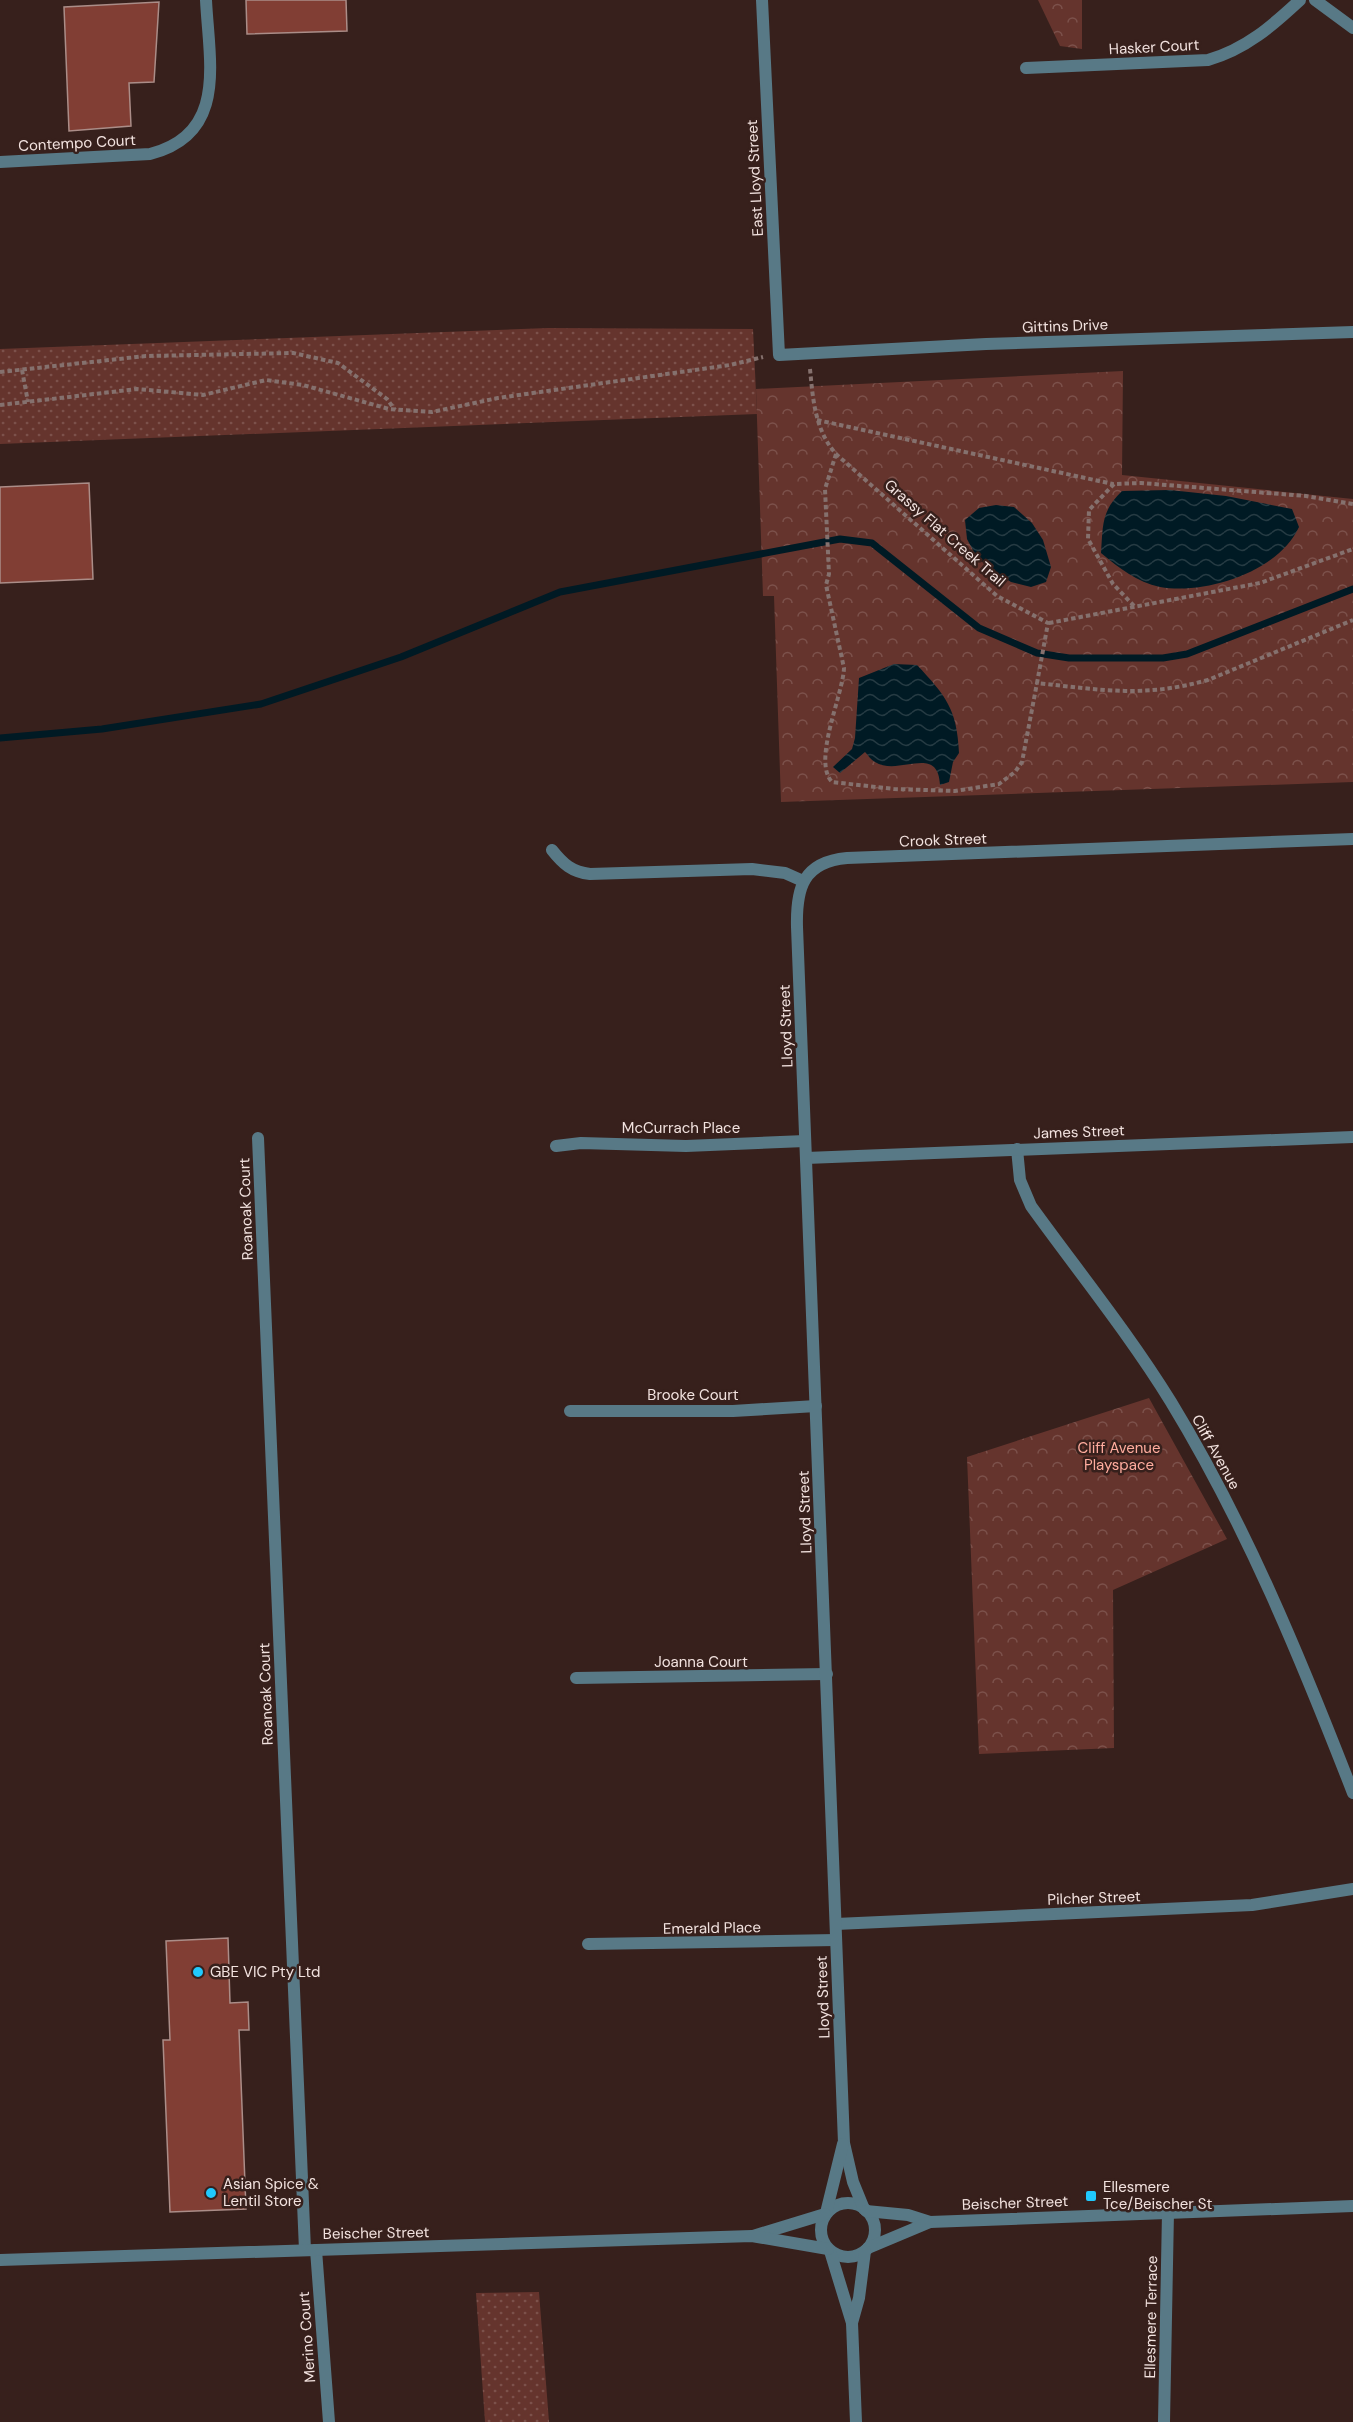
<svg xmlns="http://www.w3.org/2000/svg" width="1353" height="2422" font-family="'DM Sans',sans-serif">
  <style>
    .grass { fill: url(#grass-dots) }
    .park { fill: url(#park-crowns) }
    .water { fill: url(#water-waves) }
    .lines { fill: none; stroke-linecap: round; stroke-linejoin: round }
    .stream { stroke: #001a24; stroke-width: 7 }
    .building { fill: #813e34; stroke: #ab8d88; stroke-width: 1.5 }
    .path { stroke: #85716e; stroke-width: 4; stroke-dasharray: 4.5 3; stroke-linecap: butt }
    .minor { stroke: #587986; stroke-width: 12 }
    .poi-dot { fill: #20c9fd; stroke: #37201c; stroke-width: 2 }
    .labels { text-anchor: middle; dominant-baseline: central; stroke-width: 5; stroke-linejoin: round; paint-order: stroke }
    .street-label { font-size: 15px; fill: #f2e2df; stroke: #37201c }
    .park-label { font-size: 15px; fill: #ffac9e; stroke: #37201c }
    .poi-label { font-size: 15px; fill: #f2e2df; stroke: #37201c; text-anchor: start }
  </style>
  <defs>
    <pattern id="grass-dots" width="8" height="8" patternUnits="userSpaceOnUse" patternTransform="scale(1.5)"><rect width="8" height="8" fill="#65342d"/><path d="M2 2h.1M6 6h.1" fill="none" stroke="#7c514b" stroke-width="1.8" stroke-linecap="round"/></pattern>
    <pattern id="park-crowns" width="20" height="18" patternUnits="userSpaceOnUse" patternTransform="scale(1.5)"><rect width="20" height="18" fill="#65342d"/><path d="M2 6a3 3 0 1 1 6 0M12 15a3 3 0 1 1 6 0" fill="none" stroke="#7c514b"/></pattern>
    <pattern id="water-waves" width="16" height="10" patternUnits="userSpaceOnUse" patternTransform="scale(1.5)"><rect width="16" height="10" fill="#001a24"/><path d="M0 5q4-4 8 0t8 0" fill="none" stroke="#263b43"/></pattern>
  </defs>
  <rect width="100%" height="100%" fill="#37201c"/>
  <g class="grass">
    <polygon points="548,328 753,329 757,414 0,444 0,349"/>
    <polygon points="539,2292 549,2422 485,2422 476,2293"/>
  </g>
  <g class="park">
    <polygon points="1038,0 1082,0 1082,49 1060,46"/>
    <polygon points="1123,371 1122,475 1353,499 1353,782 781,802 774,596 763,596 756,389"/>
    <polygon points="1149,1398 1227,1539 1113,1590 1114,1748 979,1754 967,1457"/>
  </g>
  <g class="water">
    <path d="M1170 490 1226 496 1292 509 1299 527C1279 571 1207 595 1160 587 1137 582 1119 568 1101 553 1103 526 1101 511 1122 491Z"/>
    <polygon points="996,505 1014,507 1032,523 1043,540 1051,567 1046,582 1031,587 1011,582 992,570 976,556 967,539 965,520 979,508"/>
    <path d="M894 664 917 665C946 696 957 709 959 753L953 762 949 782 940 785C938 743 899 777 875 762 871 760 868 755 865 752L840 773 833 767 852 749 855 738 859 678Z"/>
  </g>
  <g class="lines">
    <polyline class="stream" points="0,738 102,729 261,704 401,657 560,592 840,539 872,543 979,628 1037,653 1069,658 1163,658 1187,654 1353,589"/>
  </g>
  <g class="building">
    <polygon points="246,0 346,0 347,31 247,34"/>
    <polygon points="159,2 154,82 129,83 131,126 69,131 64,7"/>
    <polygon points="89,483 93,579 0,583 0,487"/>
    <polygon points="228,1938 230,2003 248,2002 249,2030 239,2030 246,2209 170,2212 163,2040 170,2040 166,1941"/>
  </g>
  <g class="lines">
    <g class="path">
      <path d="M810 369C813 400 815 430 836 454L997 596 1048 623 1037 683C1103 690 1143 698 1208 680L1353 620"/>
      <polyline points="22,370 28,402"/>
      <polyline points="0,372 146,356 293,353 338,363 387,399 395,410"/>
      <polyline points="0,405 137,389 203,395 266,380 303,385 389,409 432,412 498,398 730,365 763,357"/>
      <polyline points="817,420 1113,484"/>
      <path d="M836 454 825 489 829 574 826 585 844 668C843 695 812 761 832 782L894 789 955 791 999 784 1015 772 1022 762 1037 683"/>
      <polyline points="1134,606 1113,584 1088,539 1089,510 1114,484 1141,483 1306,496 1353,504"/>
      <polyline points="1049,623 1260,583 1353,549"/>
    </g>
    <g class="minor">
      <polyline points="762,0 779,355 986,344 1353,332"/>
      <polyline points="1315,0 1353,28"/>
      <path d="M1026 68 1208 60C1246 49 1272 26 1300 0"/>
      <path d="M0 162 150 154C228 134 209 62 206 0"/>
      <path d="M552 850C563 864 572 872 590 874L752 869 785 873 803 881"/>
      <polyline points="258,1138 305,2250"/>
      <polyline points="556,1146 581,1143 686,1146 805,1141"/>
      <path d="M1017 1149 1020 1180 1031 1206C1078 1271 1129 1334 1171 1402 1246 1525 1301 1659 1353 1793"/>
      <polyline points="806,1158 1353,1137"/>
      <polyline points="570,1411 733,1411 816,1406"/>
      <polyline points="576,1678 827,1674"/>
      <polyline points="836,1924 1252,1905 1353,1889"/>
      <polyline points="588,1944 836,1940"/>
      <circle cx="848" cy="2230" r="27"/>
      <path d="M864 2209 853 2182 844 2143 797 927C796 888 803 862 847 858L1353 839"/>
      <polyline points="866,2211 908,2215 930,2222"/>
      <polyline points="826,2213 843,2144"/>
      <polyline points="753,2236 825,2214"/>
      <polyline points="868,2248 930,2222 1353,2206"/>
      <polyline points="316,2250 329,2422"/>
      <polyline points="830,2251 852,2323"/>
      <polyline points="0,2260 752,2236 828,2249"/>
      <polyline points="856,2422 852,2323 859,2298 865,2251"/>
      <polyline points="1164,2422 1168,2212"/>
    </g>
  </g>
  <g class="poi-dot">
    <circle cx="198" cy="1972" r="6"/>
    <circle cx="211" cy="2193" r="6"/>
    <rect x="1085" y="2190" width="12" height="12" rx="3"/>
  </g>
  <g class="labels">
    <g class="street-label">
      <text transform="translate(1154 47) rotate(-3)">Hasker Court</text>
      <text transform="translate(77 143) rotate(-3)">Contempo Court</text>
      <text transform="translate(755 178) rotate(-93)">East Lloyd Street</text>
      <text transform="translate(1065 326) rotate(-2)">Gittins Drive</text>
      <text transform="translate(945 533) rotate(41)">Grassy Flat Creek Trail</text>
      <text transform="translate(943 840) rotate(-2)">Crook Street</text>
      <text transform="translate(786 1026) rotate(-92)">Lloyd Street</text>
      <text x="681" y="1128">McCurrach Place</text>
      <text transform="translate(1079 1132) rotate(-2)">James Street</text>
      <text transform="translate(246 1209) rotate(-92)">Roanoak Court</text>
      <text x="693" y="1395">Brooke Court</text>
      <text transform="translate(1216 1452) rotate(61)">Cliff Avenue</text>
      <text transform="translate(805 1512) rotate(-92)">Lloyd Street</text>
      <text x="701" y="1662">Joanna Court</text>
      <text transform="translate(266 1694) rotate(-92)">Roanoak Court</text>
      <text transform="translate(1094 1898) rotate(-2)">Pilcher Street</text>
      <text transform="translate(712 1928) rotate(-1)">Emerald Place</text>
      <text transform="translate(823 1997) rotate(-92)">Lloyd Street</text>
      <text transform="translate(1015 2203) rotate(-2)">Beischer Street</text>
      <text transform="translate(376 2233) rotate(-1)">Beischer Street</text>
      <text transform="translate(1151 2317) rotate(-89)">Ellesmere Terrace</text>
      <text transform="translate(307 2337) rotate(-94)">Merino Court</text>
    </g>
    <g class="park-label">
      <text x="1119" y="1448">Cliff Avenue<tspan x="1119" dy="17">Playspace</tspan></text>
    </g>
    <g class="poi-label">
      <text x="210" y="1972">GBE VIC Pty Ltd</text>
      <text x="223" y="2184">Asian Spice &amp;<tspan x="223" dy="17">Lentil Store</tspan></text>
      <text x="1103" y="2187">Ellesmere<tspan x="1103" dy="17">Tce/Beischer St</tspan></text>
    </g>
  </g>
</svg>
